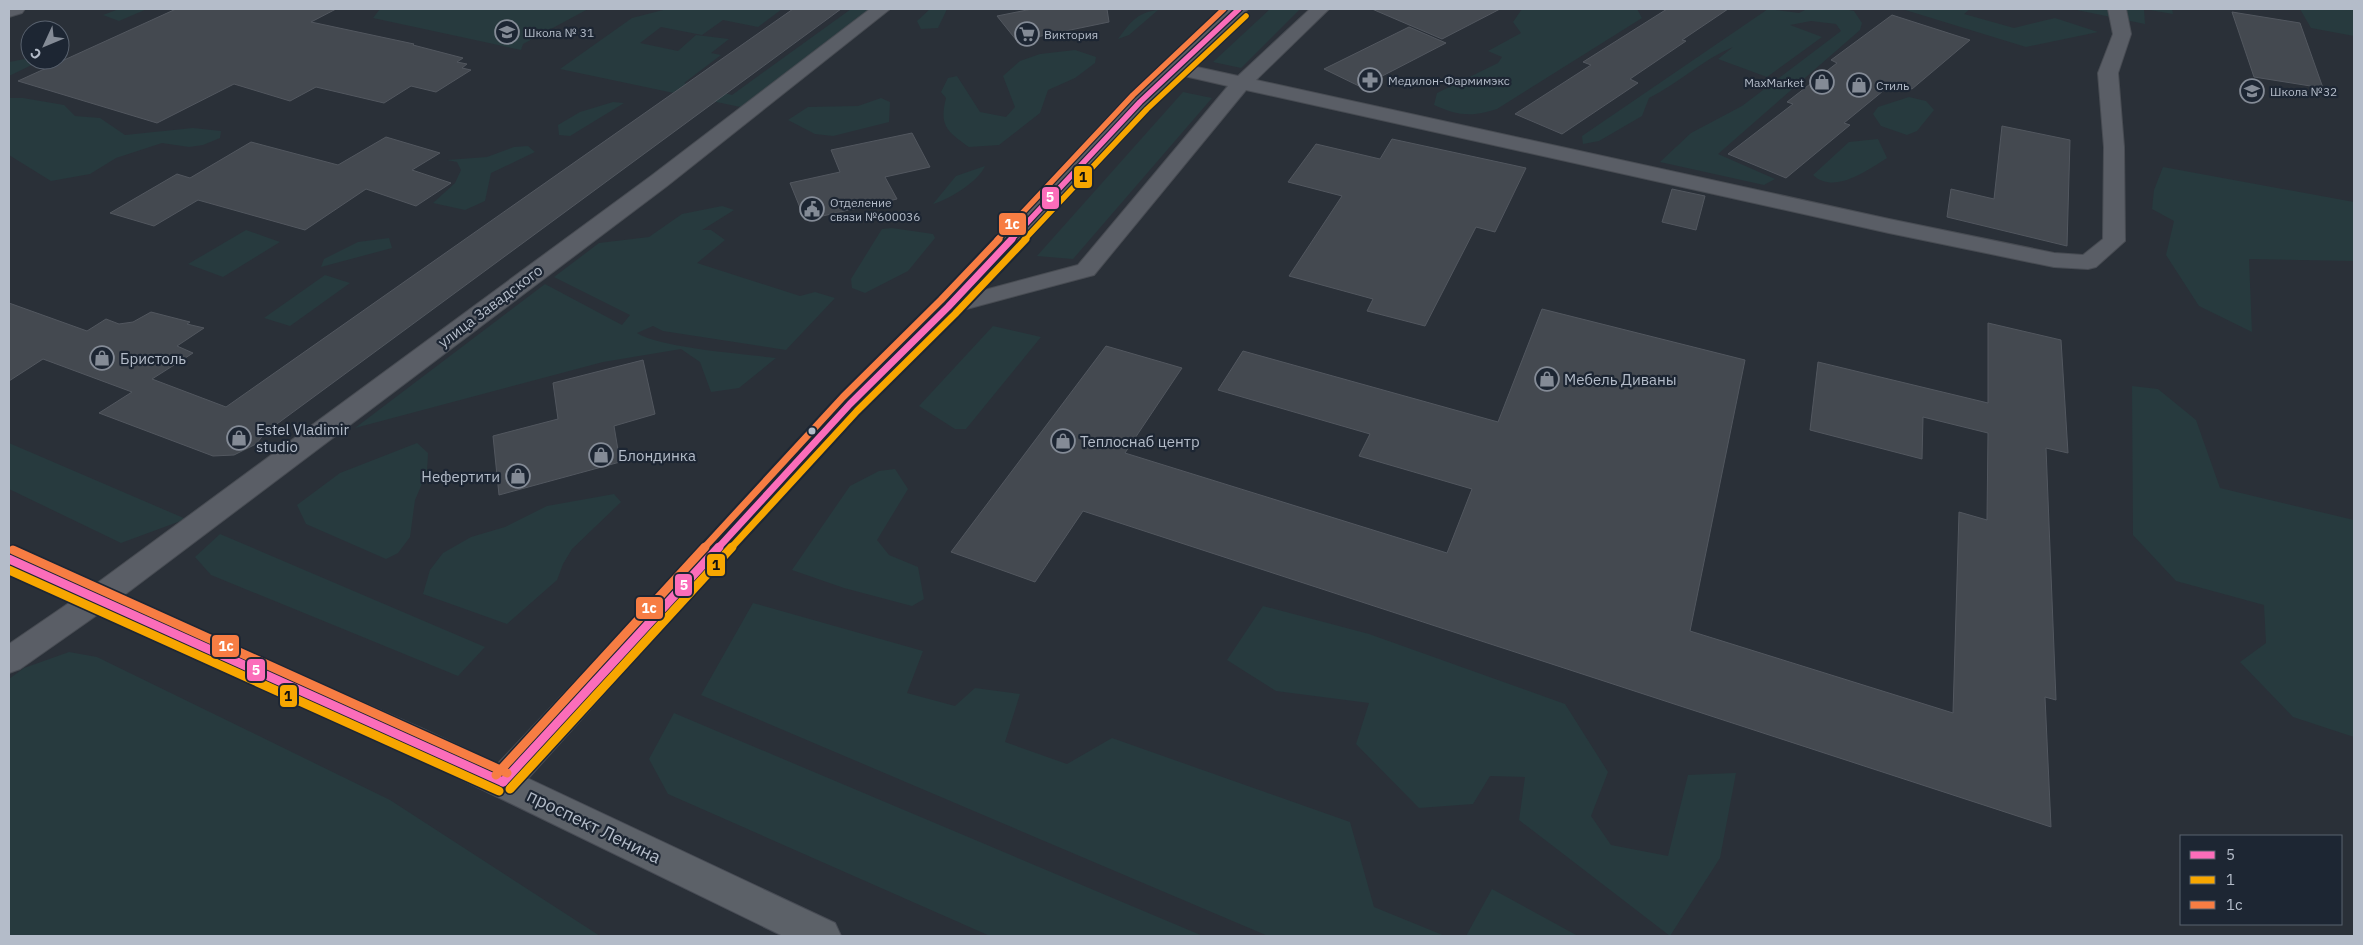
<svg xmlns="http://www.w3.org/2000/svg" width="2363" height="945" font-family="'IBM Plex Sans',sans-serif">
  <style>
    .green { fill: #273a3e }
    .building { fill: #444950; stroke: #52575f }
    .lines { fill: none; stroke-linecap: round; stroke-linejoin: round }
    .minor-casing { stroke: #484c53; stroke-width: 2 }
    .tertiary-casing { stroke: #484c53; stroke-width: 2 }
    .secondary-casing { stroke: #484c53; stroke-width: 2 }
    .primary-casing { stroke: #484c55; stroke-width: 2 }
    .minor { fill: #5a5e66; fill-rule: evenodd }
    .tertiary { fill: #5a5e66; fill-rule: evenodd }
    .secondary { fill: #595d64; fill-rule: evenodd }
    .primary { fill: #5c6168; fill-rule: evenodd }
    .bus-1-far2-casing { stroke: #1d2633; stroke-width: 8 }
    .bus-1-far1-casing { stroke: #1d2633; stroke-width: 11 }
    .bus-1-casing { stroke: #1d2633; stroke-width: 12 }
    .bus-2-far2-casing { stroke: #1d2633; stroke-width: 8 }
    .bus-2-far1-casing { stroke: #1d2633; stroke-width: 11 }
    .bus-2-casing { stroke: #1d2633; stroke-width: 12 }
    .bus-3-far2-casing { stroke: #1d2633; stroke-width: 8 }
    .bus-3-far1-casing { stroke: #1d2633; stroke-width: 11 }
    .bus-3-casing { stroke: #1d2633; stroke-width: 12 }
    .bus-1-far2 { stroke: #fb6dba; stroke-width: 5.5 }
    .bus-1-far1 { stroke: #fb6dba; stroke-width: 7 }
    .bus-1 { stroke: #fb6dba; stroke-width: 9 }
    .bus-2-far2 { stroke: #f7a600; stroke-width: 5.5 }
    .bus-2-far1 { stroke: #f7a600; stroke-width: 7 }
    .bus-2 { stroke: #f7a600; stroke-width: 9 }
    .bus-3-far2 { stroke: #f77d43; stroke-width: 5.5 }
    .bus-3-far1 { stroke: #f77d43; stroke-width: 7 }
    .bus-3 { stroke: #f77d43; stroke-width: 9 }
    .bus-dot { fill: #b4bcc9; stroke: #1d2633; stroke-width: 2 }
    .labels { text-anchor: middle; dominant-baseline: central; stroke-width: 4.5; stroke-linejoin: round; paint-order: stroke }
    .far-poi-label { font-size: 12px; fill: #b4bcc9; stroke: #1d2633; text-anchor: start }
    .street-label { font-size: 15px; fill: #b4bcc9; stroke: #1d2633 }
    .poi-label { font-size: 15px; fill: #b4bcc9; stroke: #1d2633; text-anchor: start }
    .near-street-label { font-size: 18px; fill: #b4bcc9; stroke: #1d2633 }
    .line-badge { stroke: #1d2633; stroke-width: 2 }
    .badge-label { font-size: 14px; text-anchor: middle; font-weight: bold; fill: #fff }
    .pale-badge-label { font-size: 14px; text-anchor: middle; font-weight: bold; fill: #111 }
  </style>
  <rect width="100%" height="100%" fill="#2a3038"/>
  <g class="green">
    <polygon points="119,9 147,9 119,21 103,15"/>
    <polygon points="380,9 588,9 523,44 521,50 373,18"/>
    <polygon points="667,9 782,9 758,27 723,20 702,35 661,27 640,43 678,51 696,35 729,39 711,53 721,55 684,83 732,95 851,9 876,9 745,108 560,69 632,18"/>
    <polygon points="930,9 947,9 938,28 921,29 917,21"/>
    <polygon points="1270,9 1300,9 1241,68 1213,62"/>
    <path d="M1522 9H1637L1642 18 1497 109C1471 117 1459 116 1434 105L1437 93 1498 63 1502 57 1488 51 1521 33 1513 22Z"/>
    <path d="M1768 9 1799 13 1807 9H1843L1854 11 1862 23 1860 30 1718 154 1775 179 1764 185 1660 162 1691 133 1742 106 1841 31 1836 24 1811 21 1790 25 1822 37 1767 77 1718 59 1733 47C1702 60 1679 83 1649 98L1642 116 1599 141 1583 144 1582 136Z"/>
    <polygon points="1902,9 1970,9 1964,14 2014,28 2055,18 2098,32 2026,47"/>
    <polygon points="2072,9 2172,9 2173,14 2144,9 2145,24"/>
    <polygon points="2300,9 2354,9 2354,36 2311,28"/>
    <path d="M1158 10 1129 35 1118 39C1130 23 1137 12 1158 10Z"/>
    <path d="M1075 50 1096 57 1095 63 1075 78 1048 90 1040 113 999 145 969 147C947 131 939 126 946 98L941 92 948 78 957 76 980 112 1006 117 1015 107 1003 76 1020 61 1040 54Z"/>
    <polygon points="30,58 30,60 42,60 9,76 9,62"/>
    <polygon points="1183,92 1212,98 1073,259 1037,256"/>
    <polygon points="1909,97 1926,101 1934,110 1917,131 1907,135 1881,126 1873,114 1878,107"/>
    <polygon points="9,98 23,98 64,105 75,116 100,118 125,135 193,128 221,131 220,138 203,145 189,147 162,143 116,158 90,174 51,181 9,155"/>
    <polygon points="881,98 890,102 889,122 833,136 815,134 788,120 808,107 858,106"/>
    <polygon points="613,102 624,103 570,136 559,135 558,125 580,112"/>
    <path d="M1878 139 1887 158C1868 170 1834 195 1813 175L1849 142Z"/>
    <polygon points="528,146 535,152 491,173 485,201 465,210 433,203 455,183 461,170 457,162 447,160 487,157 514,147"/>
    <path d="M985 166C979 181 948 200 933 204L956 176Z"/>
    <polygon points="2163,167 2354,202 2354,264 2353,261 2249,259 2252,332 2199,306 2166,255 2174,221 2152,209 2154,190"/>
    <path d="M722 206 734 210 702 230H711L725 240 697 263 800 296 815 292 835 298 786 350 663 331 653 326 637 333C660 348 745 354 776 358L739 388 711 392 700 362 681 349 603 362 355 428 545 284 622 325 630 315 554 277 599 243 649 237 682 214Z"/>
    <polygon points="892,228 933,234 935,238 908,271 865,293 852,288 851,279 882,229"/>
    <polygon points="246,230 280,242 223,277 188,264"/>
    <polygon points="389,238 392,248 321,267 324,259 358,242"/>
    <polygon points="325,275 350,283 290,326 264,318"/>
    <polygon points="993,326 1041,337 966,429 955,429 919,406"/>
    <polygon points="2132,386 2158,389 2196,420 2220,488 2354,520 2354,737 2293,717 2240,662 2266,643 2264,605 2176,581 2133,535"/>
    <polygon points="9,443 186,519 121,543 9,489"/>
    <polygon points="417,443 428,453 427,472 415,500 410,537 398,553 386,559 306,524 297,505 340,473"/>
    <polygon points="895,469 908,489 877,540 889,555 918,567 924,599 912,606 844,588 792,570 850,486 879,471"/>
    <polygon points="614,494 621,502 572,549 563,564 557,580 507,624 423,594 430,570 443,553 471,537 505,527 547,506"/>
    <polygon points="220,534 485,647 458,676 211,575 195,557"/>
    <polygon points="753,603 923,651 907,693 955,706 975,688 1020,694 1005,742 1067,764 1112,738 1350,822 1374,907 1445,936 1268,936 701,695"/>
    <polygon points="1263,606 1369,634 1565,704 1608,772 1591,816 1611,845 1668,856 1688,775 1736,773 1720,858 1670,936 1519,820 1525,777 1490,776 1473,804 1419,808 1356,744 1369,703 1276,691 1227,660"/>
    <polygon points="69,652 97,657 390,800 600,936 9,936 9,679 24,668"/>
    <polygon points="674,713 1203,936 990,936 668,794 649,759"/>
    <polygon points="1492,889 1578,936 1466,936"/>
  </g>
  <g class="building">
    <polygon points="176,9 336,9 311,22 414,44 413,45 463,58 457,62 467,64 462,68 471,70 436,92 411,86 384,103 316,87 290,101 234,84 157,123 18,81"/>
    <polygon points="793,9 841,9 266,432 256,444 234,455 213,456 99,413 132,392 43,359 9,381 9,303 87,331 106,319 119,324 133,322 151,312 190,322 187,324 204,328 177,346 193,353 152,379 226,407"/>
    <polygon points="1032,9 1107,9 1109,22 1017,41 997,16"/>
    <polygon points="1372,9 1500,9 1442,39"/>
    <polygon points="1667,9 1728,9 1682,40 1686,41 1630,79 1638,83 1562,134 1515,114 1591,65 1583,62"/>
    <polygon points="2232,12 2300,23 2323,88 2254,77"/>
    <polygon points="1892,15 1970,40 1912,89 1894,82 1844,123 1850,125 1786,178 1728,154 1793,104 1787,102 1837,63 1831,60"/>
    <polygon points="1409,27 1446,43 1361,87 1324,69"/>
    <polygon points="2002,126 2070,140 2067,246 1947,217 1951,189 1994,199"/>
    <polygon points="912,133 930,167 885,177 897,199 805,220 790,183 840,172 831,150"/>
    <polygon points="386,137 440,153 412,170 451,183 416,206 366,189 305,230 198,200 154,226 110,213 177,174 190,178 251,142 338,165"/>
    <polygon points="1392,139 1526,168 1495,232 1476,227 1425,326 1367,311 1373,299 1289,276 1342,196 1288,182 1316,144 1380,159"/>
    <polygon points="1672,189 1705,196 1696,230 1662,222"/>
    <polygon points="1542,309 1745,360 1690,631 1953,713 1959,512 1987,520 1988,433 1923,417 1922,459 1810,430 1818,362 1988,403 1988,323 2061,340 2068,453 2046,448 2056,700 2045,697 2051,827 1083,511 1035,582 951,552 1106,346 1182,368 1125,453 1447,553 1472,489 1359,456 1370,434 1218,390 1243,351 1498,422"/>
    <polygon points="643,360 655,414 614,426 620,462 499,495 493,436 558,419 553,383"/>
  </g>
  <g class="lines">
    <g class="minor-casing">
      <g id="minor">
        <polygon points="9,9 25,9 22,13 9,17"/>
        <polygon points="1310,9 1329,9 1256,80 1889,219 2054,253 2083,255 2103,239 2104,147 2098,73 2113,34 2108,9 2126,9 2131,34 2118,73 2124,147 2125,241 2096,267 2088,269 2054,267 1889,233 1246,90 1094,275 948,314 940,312 936,307 940,302 1078,265 1228,86 1167,72 1165,68 1167,64 1174,62 1238,76"/>
        <polygon points="96,588 107,592 111,600 107,608 20,669 9,673 9,644 85,592"/>
      </g>
    </g>
    <g class="tertiary-casing">
      <polygon id="tertiary" points="870,9 890,9 667,186 107,608 96,612 85,608 81,600 85,592 651,176"/>
    </g>
    <g class="secondary-casing">
      <polygon id="secondary" points="1229,9 1248,9 1147,106 956,312 859,410 515,793 503,797 491,793 486,782 491,771 841,398 940,302 1133,98"/>
    </g>
    <g class="primary-casing">
      <polygon id="primary" points="9,548 423,729 835,923 841,936 783,936 399,749 154,640 9,572"/>
    </g>
    <use href="#minor" class="minor"/>
    <use href="#tertiary" class="tertiary"/>
    <use href="#secondary" class="secondary"/>
    <use href="#primary" class="primary"/>
    <g class="bus-1-far2-casing">
      <polyline id="bus-1-far2" points="1011,240 1140,102 1239,9"/>
    </g>
    <g class="bus-1-far1-casing">
      <polyline id="bus-1-far1" points="718,548 850,404 948,307 1012,239"/>
    </g>
    <g class="bus-1-casing">
      <g id="bus-1">
        <polyline points="9,559 503,782"/>
        <polyline points="503,782 719,547"/>
      </g>
    </g>
    <g class="bus-2-far2-casing">
      <polyline id="bus-2-far2" points="1024,240 1147,109 1246,16"/>
    </g>
    <g class="bus-2-far1-casing">
      <polyline id="bus-2-far1" points="731,548 857,411 955,314 1026,239"/>
    </g>
    <g class="bus-2-casing">
      <g id="bus-2">
        <polyline points="9,570 499,791"/>
        <polyline points="510,789 732,547"/>
      </g>
    </g>
    <g class="bus-3-far2-casing">
      <polyline id="bus-3-far2" points="997,240 1133,95 1224,9"/>
    </g>
    <g class="bus-3-far1-casing">
      <polyline id="bus-3-far1" points="704,548 843,397 941,300 999,239"/>
    </g>
    <g class="bus-3-casing">
      <g id="bus-3">
        <polyline points="13,550 507,773"/>
        <polyline points="496,775 705,547"/>
      </g>
    </g>
    <use href="#bus-1-far2" class="bus-1-far2"/>
    <use href="#bus-1-far1" class="bus-1-far1"/>
    <use href="#bus-1" class="bus-1"/>
    <use href="#bus-2-far2" class="bus-2-far2"/>
    <use href="#bus-2-far1" class="bus-2-far1"/>
    <use href="#bus-2" class="bus-2"/>
    <use href="#bus-3-far2" class="bus-3-far2"/>
    <use href="#bus-3-far1" class="bus-3-far1"/>
    <use href="#bus-3" class="bus-3"/>
  </g>
  <defs>
    <g id="school-ring" transform="scale(1.25)"><circle r="9.5" fill="#1d2633" stroke="#848b96" stroke-width="1.5"/><path d="M0-5L7-2L0 1L-7-2ZM-4 1L0 2.5L4 1V4Q0 6-4 4Z" fill="#848b96"/></g>
    <g id="supermarket-ring" transform="scale(1.25)"><circle r="9.5" fill="#1d2633" stroke="#848b96" stroke-width="1.5"/><path d="M-6-5.5h2.5l.6 2H6L4.5 2H-2.5L-4.4-4H-6ZM-1.5 3.2a1.3 1.3 0 1 0 .1 0ZM3 3.2a1.3 1.3 0 1 0 .1 0Z" fill="#848b96"/></g>
    <g id="pharmacy-ring" transform="scale(1.25)"><circle r="9.5" fill="#1d2633" stroke="#848b96" stroke-width="1.5"/><path d="M-2-6h4v4h4v4h-4v4h-4v-4h-4v-4h4Z" fill="#848b96"/></g>
    <g id="shop-ring" transform="scale(1.25)"><circle r="9.5" fill="#1d2633" stroke="#848b96" stroke-width="1.5"/><path d="M-5-2.5h2.3a2.7 3.5 0 0 1 5.4 0H5L5.5 6h-11ZM-1.5-2.5h3a1.5 2.3 0 0 0-3 0Z" fill="#848b96"/></g>
    <g id="civic-ring" transform="scale(1.25)"><circle r="9.5" fill="#1d2633" stroke="#848b96" stroke-width="1.5"/><path d="M-.6-6.5H3V-4.5H.6V-3L4-1V1h2V6H-6V1h2V-1L-.6-3ZM-1.2 2.5V6h2.4V2.5Z" fill="#848b96"/></g>
  </defs>
  <g fill-rule="evenodd">
    <use href="#school-ring" x="507" y="32"/>
    <use href="#supermarket-ring" x="1027" y="34"/>
    <use href="#pharmacy-ring" x="1370" y="80"/>
    <use href="#shop-ring" x="1822" y="82"/>
    <use href="#shop-ring" x="1859" y="85"/>
    <use href="#school-ring" x="2252" y="91"/>
    <use href="#civic-ring" x="812" y="209"/>
    <use href="#shop-ring" x="102" y="358"/>
    <use href="#shop-ring" x="1547" y="379"/>
    <use href="#shop-ring" x="239" y="438"/>
    <use href="#shop-ring" x="1063" y="441"/>
    <use href="#shop-ring" x="601" y="455"/>
    <use href="#shop-ring" x="518" y="476"/>
  </g>
  <circle class="bus-dot" cx="812" cy="431" r="4.5"/>
  <g class="labels">
    <g class="far-poi-label">
      <text x="524" y="32">Школа № 31</text>
      <text x="1044" y="34">Виктория</text>
      <text x="1388" y="80">Медилон-Фармимэкс</text>
      <text x="1804" y="82" text-anchor="end">MaxMarket</text>
      <text x="1876" y="85">Стиль</text>
      <text x="2270" y="91">Школа №32</text>
      <text x="830" y="202">Отделение<tspan x="830" dy="14">связи №600036</tspan></text>
    </g>
    <g class="street-label">
      <text transform="translate(490 306) rotate(-37)">улица Завадского</text>
    </g>
    <g class="poi-label">
      <text x="120" y="358">Бристоль</text>
      <text x="1564" y="379">Мебель Диваны</text>
      <text x="256" y="429">Estel Vladimir<tspan x="256" dy="17">studio</tspan></text>
      <text x="1080" y="441">Теплоснаб центр</text>
      <text x="618" y="455">Блондинка</text>
      <text x="500" y="476" text-anchor="end">Нефертити</text>
    </g>
    <g class="near-street-label">
      <text transform="translate(594 826) rotate(26)">проспект Ленина</text>
    </g>
  </g>
  <g class="line-badge">
    <rect x="1073" y="165" width="20" height="24" rx="5" fill="#f7a600"/>
    <rect x="1041" y="186" width="19" height="24" rx="5" fill="#fb6dba"/>
    <rect x="998" y="212" width="29" height="24" rx="5" fill="#f77d43"/>
    <rect x="706" y="553" width="20" height="24" rx="5" fill="#f7a600"/>
    <rect x="674" y="573" width="19" height="24" rx="5" fill="#fb6dba"/>
    <rect x="635" y="596" width="29" height="24" rx="5" fill="#f77d43"/>
    <rect x="211" y="634" width="29" height="24" rx="5" fill="#f77d43"/>
    <rect x="246" y="658" width="20" height="24" rx="5" fill="#fb6dba"/>
    <rect x="279" y="684" width="19" height="24" rx="5" fill="#f7a600"/>
  </g>
  <g class="badge-label">
    <text x="1050" y="202">5</text>
    <text x="1012" y="229">1с</text>
    <text x="684" y="590">5</text>
    <text x="649" y="613">1с</text>
    <text x="226" y="651">1с</text>
    <text x="256" y="675">5</text>
  </g>
  <g class="pale-badge-label">
    <text x="1083" y="182">1</text>
    <text x="716" y="570">1</text>
    <text x="288" y="701">1</text>
  </g>
  <rect width="2363" height="945" fill="none" stroke="#b4bcc9" stroke-width="20"/>
  <rect x="2180" y="835" width="162" height="90" fill="#1d2633" stroke="#59626f"/>
  <rect x="2190" y="851" width="25" height="8" fill="#fb6dba" stroke="#59626f"/>
  <text x="2226" y="860" font-size="15" fill="#b4bcc9">5</text>
  <rect x="2190" y="876" width="25" height="8" fill="#f7a600" stroke="#59626f"/>
  <text x="2226" y="885" font-size="15" fill="#b4bcc9">1</text>
  <rect x="2190" y="901" width="25" height="8" fill="#f77d43" stroke="#59626f"/>
  <text x="2226" y="910" font-size="15" fill="#b4bcc9">1с</text>
  <g transform="translate(45 45) rotate(226)"><circle r="24" fill="#1d2633" stroke="#59626f"/>
  <path d="M0-4L9 19L0 12L-9 19Z" fill="#848b96"/>
  <text y="-8" font-size="14" font-weight="bold" text-anchor="middle" fill="#b4bcc9">С</text>
  </g>
</svg>
